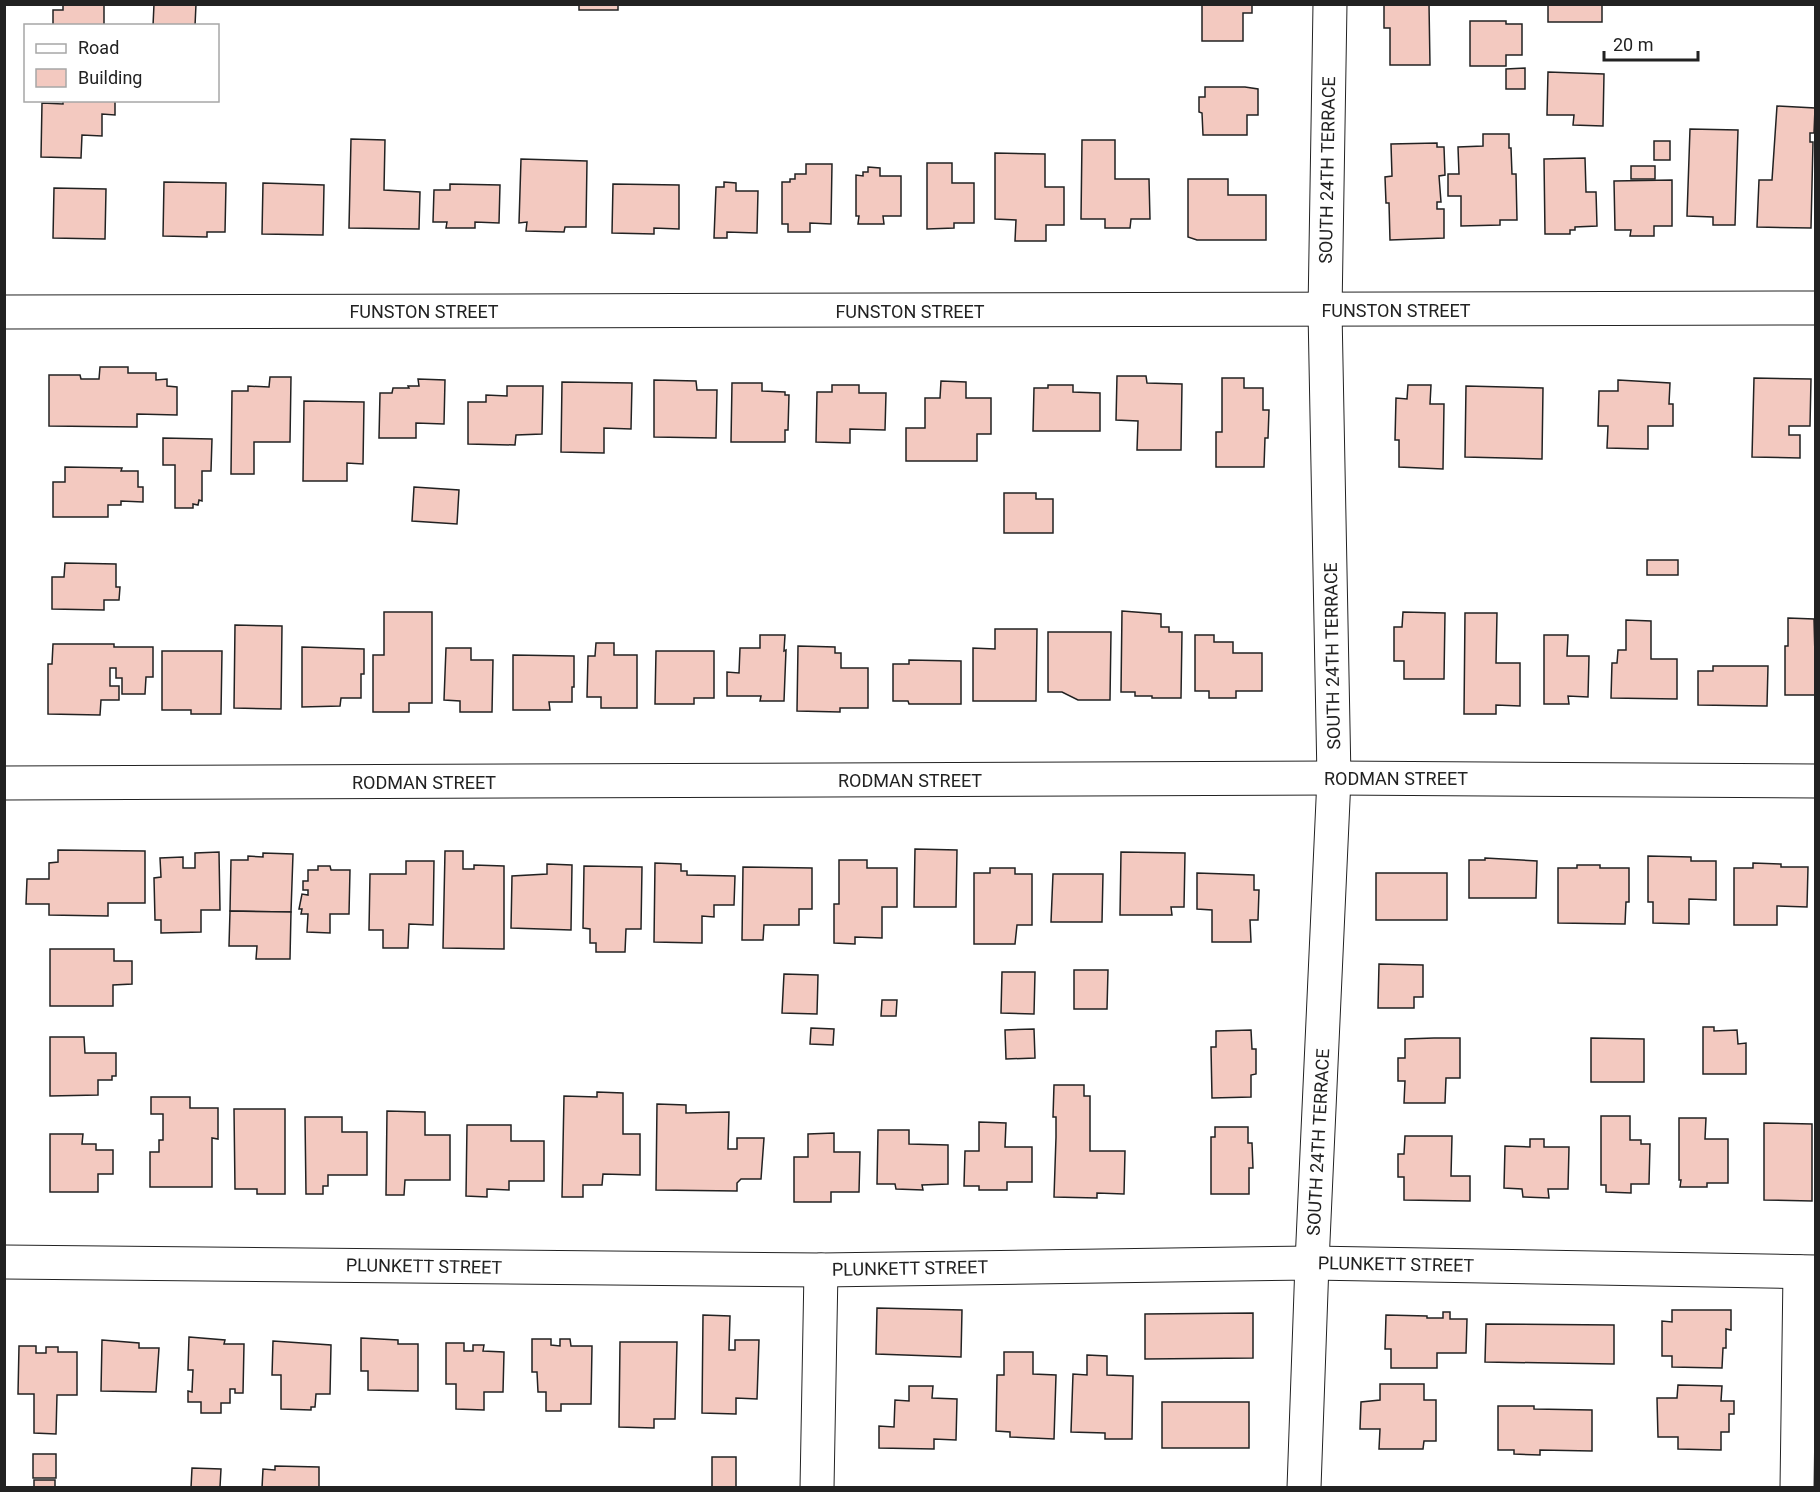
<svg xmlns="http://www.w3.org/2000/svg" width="1820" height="1492" font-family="Roboto,sans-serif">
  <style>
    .building { fill: #f3c9c0; stroke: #222; stroke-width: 1.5 }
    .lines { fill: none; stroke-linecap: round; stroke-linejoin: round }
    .minor-casing { stroke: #222; stroke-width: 35 }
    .minor { stroke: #fff; stroke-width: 33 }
    .labels { text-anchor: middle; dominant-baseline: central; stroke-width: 4.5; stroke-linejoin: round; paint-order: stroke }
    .street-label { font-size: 18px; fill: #222; stroke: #fff }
  </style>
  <rect width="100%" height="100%" fill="#fff"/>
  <g class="building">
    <polygon points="63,4 104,4 104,26 53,26 53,10 63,10"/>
    <polygon points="154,4 196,4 195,26 153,26"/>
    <rect x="579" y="4" width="39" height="6"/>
    <polygon points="1202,4 1252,4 1252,13 1243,13 1243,41 1202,41"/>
    <polygon points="1384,4 1429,4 1430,65 1390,65 1390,28 1384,28"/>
    <rect x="1548" y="4" width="54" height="18"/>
    <polygon points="1470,21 1506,21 1506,24 1522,24 1522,55 1506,55 1506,66 1470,66"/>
    <polygon points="1525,68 1525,89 1506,89 1506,69"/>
    <polygon points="1548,72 1604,74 1603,126 1573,125 1574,115 1547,115"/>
    <polygon points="1205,87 1245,87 1258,89 1258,115 1247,115 1247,135 1203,135 1202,113 1199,112 1199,97 1205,97"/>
    <polygon points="63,100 115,100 115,115 102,114 102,136 82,135 81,158 41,157 42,103 63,104"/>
    <polygon points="1777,106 1815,108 1814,133 1810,133 1810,142 1813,142 1811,228 1757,227 1759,180 1772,180"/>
    <polygon points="1690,129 1738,130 1735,225 1713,225 1713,217 1687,216"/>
    <polygon points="1483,134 1509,134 1509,148 1511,148 1512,174 1516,174 1517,220 1500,220 1500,225 1461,226 1461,196 1448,196 1448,174 1459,174 1458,147 1483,146"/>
    <polygon points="351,139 385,140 384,190 420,192 419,229 349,228"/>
    <polygon points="1082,140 1115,140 1115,179 1149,179 1150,219 1131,219 1130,228 1105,228 1105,219 1081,219"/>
    <rect x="1654" y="141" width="16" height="19"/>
    <polygon points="1437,143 1437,147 1444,147 1445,175 1439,176 1441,202 1437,202 1437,209 1444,209 1444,238 1390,240 1389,203 1386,203 1385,177 1392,176 1391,144"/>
    <polygon points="995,153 1045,154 1045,187 1064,187 1064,225 1046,225 1046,241 1015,241 1016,220 995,219"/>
    <polygon points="1585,158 1586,192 1596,192 1597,226 1575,227 1575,230 1570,230 1570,234 1545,234 1544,159"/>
    <polygon points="521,159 587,161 586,227 565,227 564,232 526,231 527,222 519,223"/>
    <polygon points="927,163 952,163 952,183 974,183 974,223 954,223 954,228 927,229"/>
    <polygon points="806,164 832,164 831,224 810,223 810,232 788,232 788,224 782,224 782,182 790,182 790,179 795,179 795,174 806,174"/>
    <rect x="1631" y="166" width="24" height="13"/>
    <polygon points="868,167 880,168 880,176 901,176 901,216 883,216 884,224 858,224 859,216 856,216 856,175 863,176 863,172 868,172"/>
    <polygon points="1188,179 1228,179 1228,195 1266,195 1266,240 1197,240 1188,237"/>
    <polygon points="1672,180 1672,226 1654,226 1654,236 1630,236 1631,230 1615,230 1614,181"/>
    <polygon points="164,182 226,183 225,232 207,232 207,237 163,236"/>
    <polygon points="724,182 736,183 736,191 758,191 757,233 727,232 727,238 714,238 716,187 724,187"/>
    <polygon points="263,183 324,185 323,235 262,234"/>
    <polygon points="450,184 500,185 499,223 475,222 475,228 446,228 447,222 433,222 434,190 450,190"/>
    <polygon points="613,184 679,185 679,229 654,228 654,234 612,233"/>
    <polygon points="54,188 106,189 105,239 53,238"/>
    <polygon points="100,367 128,367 128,373 156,373 156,380 167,379 167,386 177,387 177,415 137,414 137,427 49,426 49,375 80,375 81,379 99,379"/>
    <polygon points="1117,376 1146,376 1147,383 1182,384 1181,450 1137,450 1138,421 1116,420"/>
    <polygon points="270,377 291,377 290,442 254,442 254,474 231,474 232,391 248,391 248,386 269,387"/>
    <polygon points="1222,378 1244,378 1244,388 1263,388 1263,410 1269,410 1268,438 1265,438 1264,467 1216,467 1216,432 1222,432"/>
    <polygon points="1754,378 1811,379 1810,426 1789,426 1789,435 1800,435 1800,458 1752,457"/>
    <polygon points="418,379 445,380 444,424 416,423 416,438 379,438 380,393 392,393 393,388 409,388 408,386 419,386"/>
    <polygon points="654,380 696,381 697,390 717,390 716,438 654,437"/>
    <polygon points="1618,380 1670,383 1669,404 1673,404 1673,426 1648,426 1648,449 1607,448 1608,426 1598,426 1599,391 1618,391"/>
    <polygon points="941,381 966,382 966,398 991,398 991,434 977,434 977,461 906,461 906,428 925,428 925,398 940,398"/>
    <polygon points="562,382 632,383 631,429 604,428 604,453 561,452"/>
    <polygon points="732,383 762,383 762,391 785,392 785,395 789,395 788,430 785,430 785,442 731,442"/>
    <polygon points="832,385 859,385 859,393 886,393 885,430 850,429 850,443 816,442 817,392 832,392"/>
    <polygon points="1048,385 1073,385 1073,392 1100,393 1100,431 1033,431 1034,388 1048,388"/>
    <polygon points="1408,385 1431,385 1430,404 1444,404 1443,469 1399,467 1399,440 1395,440 1396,398 1407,399"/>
    <polygon points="507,386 543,386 542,434 516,435 515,445 468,444 468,402 486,402 486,395 507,396"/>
    <polygon points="1466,386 1543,388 1542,459 1465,457"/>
    <polygon points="304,401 364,402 363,464 347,463 347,481 303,481"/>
    <polygon points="163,438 212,439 211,471 202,471 202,501 199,500 198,505 193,504 193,508 175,508 175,465 163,465"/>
    <polygon points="65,467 122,468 121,471 138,471 138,487 143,487 143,502 121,501 121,505 108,505 108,517 53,517 53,482 65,482"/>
    <polygon points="414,487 459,490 457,524 412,521"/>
    <polygon points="1004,493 1036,493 1036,499 1053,499 1053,533 1004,533"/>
    <rect x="1647" y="560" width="31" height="15"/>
    <polygon points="65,563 116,564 116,587 120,587 119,600 104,600 104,610 52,609 52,577 64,577"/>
    <polygon points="1122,611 1161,614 1161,627 1169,627 1169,632 1182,632 1181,698 1152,698 1152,696 1135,696 1135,692 1121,692"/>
    <polygon points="384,612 432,612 432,703 409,703 409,712 373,712 373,655 384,655"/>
    <polygon points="1403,612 1445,613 1444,679 1404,679 1404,661 1394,661 1394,627 1402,627"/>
    <polygon points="1465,613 1497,613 1496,663 1520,663 1520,706 1496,705 1496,714 1464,714"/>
    <polygon points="1788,618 1814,619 1816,695 1785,695 1785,646 1788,646"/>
    <polygon points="1626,620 1651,621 1651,659 1677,659 1677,699 1611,698 1612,663 1617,663 1618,650 1626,650"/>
    <polygon points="235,625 282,626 281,709 234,708"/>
    <polygon points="995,629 1037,629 1036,701 973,701 973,648 995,649"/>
    <polygon points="1048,632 1111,632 1110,700 1078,700 1062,692 1048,692"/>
    <polygon points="760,635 785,635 784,651 786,650 784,701 760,701 761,696 727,696 727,672 739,673 740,648 760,648"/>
    <polygon points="1195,635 1214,635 1214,642 1233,642 1233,653 1262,653 1262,691 1236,691 1236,698 1209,698 1209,691 1195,691"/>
    <polygon points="1544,635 1568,635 1567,656 1589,656 1588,697 1568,696 1569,704 1544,704"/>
    <polygon points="596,643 614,643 614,655 637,655 637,708 601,708 601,697 587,697 588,656 595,656"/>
    <polygon points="53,644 114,644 114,647 153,647 153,677 146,677 145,694 122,694 122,678 116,678 116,668 110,668 110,686 119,686 119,700 101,700 100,715 48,714 48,664 52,664"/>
    <polygon points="798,646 835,647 835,653 841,653 841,668 868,668 868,708 840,708 840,712 797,711"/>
    <polygon points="302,647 364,649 364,674 361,674 361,698 341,698 340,706 302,707"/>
    <polygon points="446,648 471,648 471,660 493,660 492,712 460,712 460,701 444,700"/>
    <polygon points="162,651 222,651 221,714 191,714 191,710 162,710"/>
    <polygon points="656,651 714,651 714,698 694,698 694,704 655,704"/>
    <polygon points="513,655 574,656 574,687 572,687 572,702 549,702 550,710 513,710"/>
    <polygon points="909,660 961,661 961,704 909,704 908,701 893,701 893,664 909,664"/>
    <polygon points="1713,666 1768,666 1767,706 1698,705 1698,671 1713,671"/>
    <polygon points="915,849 957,850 956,907 914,907"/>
    <polygon points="58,850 145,851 145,903 108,903 108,916 49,915 49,904 26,904 27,879 49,879 49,863 58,862"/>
    <polygon points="445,851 463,851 463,869 474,869 474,865 504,866 504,949 443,948"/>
    <polygon points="219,852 220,910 201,910 201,932 161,933 161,920 155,920 154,878 161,877 160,858 183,857 183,868 195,868 195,853"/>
    <polygon points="1121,852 1185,853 1184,907 1171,907 1172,915 1120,915"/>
    <polygon points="263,853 293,854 291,912 230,911 231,860 248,860 248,856 263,857"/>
    <polygon points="1648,856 1691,857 1691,861 1716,861 1716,900 1689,899 1689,924 1653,923 1653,902 1648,902"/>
    <polygon points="1485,858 1537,861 1536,898 1469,898 1469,860 1485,860"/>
    <polygon points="839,860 867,860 867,868 897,868 897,907 882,907 882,938 855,937 855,944 834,943 834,904 839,904"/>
    <polygon points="406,861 434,861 433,925 409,924 408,948 383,948 383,930 369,930 370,874 406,874"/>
    <polygon points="655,863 681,864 681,871 687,871 687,875 735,876 734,905 714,905 714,917 702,916 702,943 654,942"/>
    <polygon points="1753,863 1781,864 1781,867 1808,867 1807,907 1777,906 1777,925 1734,925 1734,868 1753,868"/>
    <polygon points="547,864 572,865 571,930 511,928 512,876 547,874"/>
    <polygon points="1577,865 1600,865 1600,868 1629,868 1629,902 1626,902 1625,924 1558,923 1558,868 1577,868"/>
    <polygon points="318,866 330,866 331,870 350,870 349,914 330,914 330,933 307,932 308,914 301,914 302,909 299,909 302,894 308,895 308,890 303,890 303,881 308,881 308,870 318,870"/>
    <polygon points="584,866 642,867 641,929 626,929 625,952 596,952 596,943 590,943 590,929 583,928"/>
    <polygon points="743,867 812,868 812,909 799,909 799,925 764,925 763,940 742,940"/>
    <polygon points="990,868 1015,868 1015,874 1032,874 1032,925 1017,925 1015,944 974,944 974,873 990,873"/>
    <polygon points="1197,873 1254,875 1254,890 1259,890 1258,920 1250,920 1251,942 1212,942 1212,910 1197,909"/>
    <rect x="1376" y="873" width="71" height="47"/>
    <polygon points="1053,874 1103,874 1102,922 1051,922"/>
    <polygon points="230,911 291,912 290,959 256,959 257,946 229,946"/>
    <polygon points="50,949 114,949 114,961 132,961 132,984 113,985 113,1006 50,1006"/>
    <polygon points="1379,964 1423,965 1423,997 1414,997 1414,1008 1378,1008"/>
    <polygon points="1074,970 1108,970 1107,1009 1074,1009"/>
    <polygon points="1002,972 1035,972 1034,1014 1001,1013"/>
    <polygon points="784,974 818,975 817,1014 782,1013"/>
    <polygon points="882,1000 897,1000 896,1016 881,1016"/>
    <polygon points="1703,1027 1714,1027 1714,1031 1737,1030 1738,1044 1746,1043 1746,1074 1703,1074"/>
    <polygon points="811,1028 834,1029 833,1045 810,1044"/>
    <polygon points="1034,1029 1035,1058 1006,1059 1005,1030"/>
    <polygon points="1251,1030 1252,1049 1256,1049 1256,1074 1251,1075 1251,1097 1212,1098 1211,1047 1216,1047 1216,1031"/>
    <polygon points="50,1037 84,1037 85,1053 116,1053 116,1076 112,1076 112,1080 98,1080 98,1095 50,1096"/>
    <polygon points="1434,1038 1460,1038 1460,1078 1446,1078 1445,1103 1404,1103 1405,1081 1398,1081 1398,1058 1405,1058 1405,1039"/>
    <polygon points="1591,1038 1644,1039 1644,1082 1591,1082"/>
    <polygon points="1054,1085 1084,1085 1084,1096 1090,1096 1090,1151 1125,1151 1124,1194 1097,1193 1097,1198 1054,1197 1056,1137 1056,1117 1053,1117"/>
    <polygon points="597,1092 623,1093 623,1134 640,1134 640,1175 603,1174 602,1185 583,1185 583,1197 562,1197 564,1096 597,1097"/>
    <polygon points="151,1097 190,1097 190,1108 218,1108 218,1139 212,1138 212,1187 150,1187 150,1152 159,1152 159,1140 163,1140 163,1114 151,1114"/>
    <polygon points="657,1104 686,1105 686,1113 729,1112 728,1149 737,1149 737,1138 764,1138 761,1179 741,1179 737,1183 737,1191 656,1190"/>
    <polygon points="234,1109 285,1109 285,1194 257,1194 257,1189 235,1189"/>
    <polygon points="387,1111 425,1112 425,1135 450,1135 450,1180 405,1180 404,1195 386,1195"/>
    <polygon points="1601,1116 1630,1116 1630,1140 1641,1140 1641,1144 1650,1144 1649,1184 1631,1184 1631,1193 1606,1192 1606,1185 1601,1185"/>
    <polygon points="305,1117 342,1117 342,1132 367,1132 367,1175 328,1175 328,1186 323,1186 323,1194 306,1194"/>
    <polygon points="1679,1118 1706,1118 1705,1139 1728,1139 1728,1183 1707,1183 1707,1187 1680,1187 1681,1180 1679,1180"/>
    <polygon points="979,1122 1006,1123 1005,1147 1032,1147 1032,1182 1007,1182 1007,1190 979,1190 979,1186 964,1186 965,1151 979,1151"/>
    <polygon points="1764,1123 1812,1124 1812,1201 1764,1200"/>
    <polygon points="467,1125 511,1125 511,1141 544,1141 544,1181 509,1181 509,1190 487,1189 487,1197 466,1196"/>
    <polygon points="1215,1127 1248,1127 1248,1143 1252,1143 1253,1168 1249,1168 1249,1194 1211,1194 1211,1137 1215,1137"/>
    <polygon points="878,1130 909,1130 909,1144 948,1145 948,1184 922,1185 923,1190 896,1189 895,1184 877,1184"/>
    <polygon points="834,1133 834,1152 860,1152 859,1192 831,1192 831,1202 794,1202 794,1157 808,1157 808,1134"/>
    <polygon points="50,1134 83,1134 82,1144 96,1144 96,1150 113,1150 113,1174 98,1174 98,1192 50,1192"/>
    <polygon points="1405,1136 1452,1136 1451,1176 1470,1176 1470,1201 1404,1200 1404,1177 1398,1177 1398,1154 1404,1154"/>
    <polygon points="1530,1139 1544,1139 1544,1147 1569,1147 1568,1189 1548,1189 1549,1198 1523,1197 1522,1189 1504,1188 1505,1146 1530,1147"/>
    <polygon points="877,1308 962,1310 961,1357 876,1354"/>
    <polygon points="1672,1310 1731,1310 1731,1330 1726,1329 1726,1348 1723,1348 1722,1368 1672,1367 1672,1356 1662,1356 1662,1321 1672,1322"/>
    <polygon points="1443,1312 1450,1312 1450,1319 1467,1319 1466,1353 1437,1353 1437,1368 1391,1368 1391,1349 1385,1349 1386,1315 1427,1316 1427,1318 1443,1318"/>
    <polygon points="1253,1313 1253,1358 1145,1359 1145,1314"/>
    <polygon points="703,1315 730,1316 729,1350 735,1350 735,1340 759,1340 757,1399 736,1398 736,1414 702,1413"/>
    <polygon points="1486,1324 1614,1325 1614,1364 1485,1362"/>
    <polygon points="189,1337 225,1340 224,1344 244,1344 243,1393 235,1393 235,1389 230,1389 230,1403 221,1403 221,1413 201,1413 201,1402 188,1402 188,1391 192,1392 193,1370 188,1370"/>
    <polygon points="361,1338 398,1340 398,1344 418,1344 418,1391 368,1390 368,1371 361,1371"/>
    <polygon points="532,1339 551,1339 551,1345 560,1346 560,1339 570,1339 571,1346 592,1346 591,1404 561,1404 561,1411 546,1411 546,1392 538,1392 537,1372 532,1372"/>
    <polygon points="102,1340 139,1343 139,1348 159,1348 156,1392 101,1391"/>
    <polygon points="273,1341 331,1345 330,1394 316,1394 315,1407 311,1407 311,1410 281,1409 281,1375 272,1375"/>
    <polygon points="620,1342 677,1342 675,1419 654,1419 654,1428 619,1427"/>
    <polygon points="446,1343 464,1343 464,1351 473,1351 473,1345 484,1345 483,1351 504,1352 503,1392 484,1392 484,1410 456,1409 456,1384 446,1384"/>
    <polygon points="19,1346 36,1346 36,1353 46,1353 46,1347 58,1347 58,1352 77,1352 77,1395 57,1395 56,1434 34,1433 34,1394 18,1394"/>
    <polygon points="1004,1352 1033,1352 1033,1374 1056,1375 1054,1439 1010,1437 1010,1432 996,1431 997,1375 1004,1375"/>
    <polygon points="1087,1355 1107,1356 1107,1375 1133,1376 1132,1439 1105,1439 1105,1433 1071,1432 1073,1374 1087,1375"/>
    <polygon points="1380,1384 1424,1384 1424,1400 1436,1400 1436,1441 1424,1441 1423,1449 1379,1449 1380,1429 1360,1429 1361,1402 1380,1400"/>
    <polygon points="1678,1385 1722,1386 1721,1401 1734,1401 1734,1414 1729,1414 1729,1432 1721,1432 1721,1450 1678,1449 1678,1437 1658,1437 1657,1398 1677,1398"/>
    <polygon points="909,1386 933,1386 932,1398 957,1399 956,1440 934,1439 934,1449 879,1448 879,1426 894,1427 895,1400 909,1401"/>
    <rect x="1162" y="1402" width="87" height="46"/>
    <polygon points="1498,1406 1534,1406 1534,1409 1592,1410 1592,1451 1540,1450 1540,1455 1514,1454 1514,1450 1498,1450"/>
    <rect x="33" y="1454" width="23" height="24"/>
    <rect x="712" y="1457" width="24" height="31"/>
    <polygon points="275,1466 319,1467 319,1488 262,1488 263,1469 275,1470"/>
    <polygon points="192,1468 221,1469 220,1487 239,1488 191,1488"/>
    <rect x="34" y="1480" width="21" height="8"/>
  </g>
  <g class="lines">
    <g class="minor-casing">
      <g id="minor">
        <polyline points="4,312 1816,308"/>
        <polyline points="4,783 1334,778 1816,781"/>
        <polyline points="4,1262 821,1270 1312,1263 1816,1272"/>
        <polyline points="817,1488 821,1270"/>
        <polyline points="1304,1488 1312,1263 1334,778 1325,311 1330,4"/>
        <polyline points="1797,1488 1800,1272"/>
      </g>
    </g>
    <use href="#minor" class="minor"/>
  </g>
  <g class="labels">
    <g class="street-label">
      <text transform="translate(1327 170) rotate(-89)">SOUTH 24TH TERRACE</text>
      <text x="1396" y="310">FUNSTON STREET</text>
      <text x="424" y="311">FUNSTON STREET</text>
      <text x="910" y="311">FUNSTON STREET</text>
      <text transform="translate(1332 656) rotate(-91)">SOUTH 24TH TERRACE</text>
      <text x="1396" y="778">RODMAN STREET</text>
      <text x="910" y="780">RODMAN STREET</text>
      <text x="424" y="782">RODMAN STREET</text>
      <text transform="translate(1318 1142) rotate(-87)">SOUTH 24TH TERRACE</text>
      <text transform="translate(1396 1264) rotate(1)">PLUNKETT STREET</text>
      <text transform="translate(424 1266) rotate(1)">PLUNKETT STREET</text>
      <text transform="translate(910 1268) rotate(-1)">PLUNKETT STREET</text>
    </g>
  </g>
  <rect width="1820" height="1492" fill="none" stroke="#222222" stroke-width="12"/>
  <rect x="24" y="24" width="195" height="78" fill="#ffffff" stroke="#a7a7a7" stroke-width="1.5"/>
  <rect x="36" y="44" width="30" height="9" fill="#ffffff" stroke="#a7a7a7" stroke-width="1.5"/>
  <text x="78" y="54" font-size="18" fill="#222222">Road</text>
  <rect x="36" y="69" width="30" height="18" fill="#f3c9c0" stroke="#a7a7a7" stroke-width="1.5"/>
  <text x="78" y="84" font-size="18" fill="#222222">Building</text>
  <path d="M1604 51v9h94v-9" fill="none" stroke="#222222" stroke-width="3"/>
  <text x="1613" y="51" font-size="18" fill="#222222" stroke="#ffffff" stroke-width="4.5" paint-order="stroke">20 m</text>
</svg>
